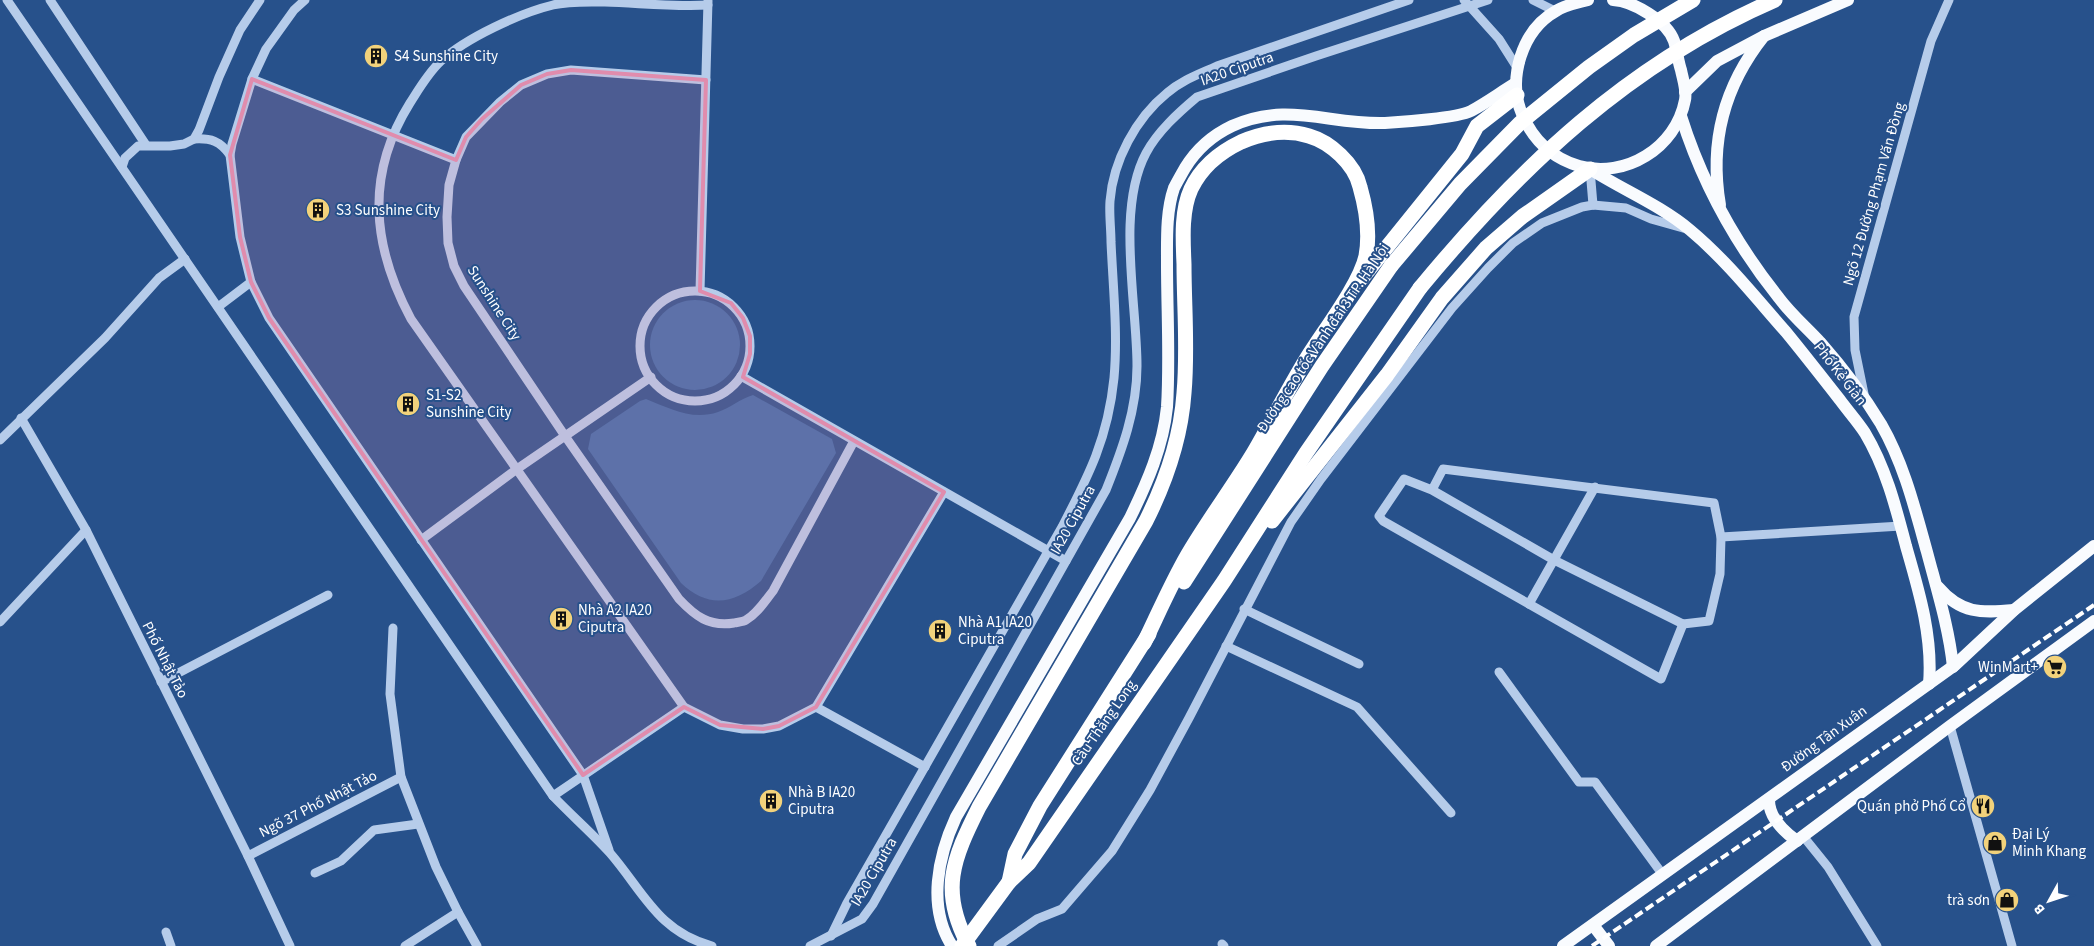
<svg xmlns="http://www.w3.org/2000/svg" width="2094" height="946" font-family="'Source Sans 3',sans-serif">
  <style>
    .green { fill: #3c6ba8 }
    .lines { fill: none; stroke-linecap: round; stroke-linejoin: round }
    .minor { stroke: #b6ccea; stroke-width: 9 }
    .major { stroke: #f9fbfe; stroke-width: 12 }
    .highway { stroke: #fff; stroke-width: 15 }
    .rail { stroke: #fff; stroke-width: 4; stroke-dasharray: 9 4; stroke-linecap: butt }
    .highway-bridge { stroke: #fff; stroke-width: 15 }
    .marked { fill: #e08cad; fill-opacity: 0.2; stroke: #e08cad; stroke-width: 4; stroke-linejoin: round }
    .labels { text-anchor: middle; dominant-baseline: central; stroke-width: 4; stroke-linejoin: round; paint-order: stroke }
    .poi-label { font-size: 15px; fill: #fff; stroke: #27518b; text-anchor: start }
    .street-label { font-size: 15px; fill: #fff; stroke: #27518b }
  </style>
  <rect width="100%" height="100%" fill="#27518b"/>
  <g class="green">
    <circle cx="695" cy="345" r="45"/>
    <path d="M753 395 832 439 836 453 761 581C735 604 708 609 681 583L588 449 591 434 640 401 646 399C669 408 692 421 718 412 730 408 740 399 753 395Z"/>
  </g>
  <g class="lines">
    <g class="minor">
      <path d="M7 0 553 796C571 815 592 833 610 853 643 891 658 932 712 946"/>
      <polyline points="50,0 146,145"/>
      <polyline points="305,0 294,10 266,49 252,79 232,144 230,155 240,237 251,282 269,318 583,775 609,850"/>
      <polyline points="1464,0 1499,39 1518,69"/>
      <polyline points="1533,0 1555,11"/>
      <path d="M708 5C674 7 639 3 605 2 588 2 569 1 553 5 520 13 466 38 441 61 428 73 419 89 410 103 365 175 372 246 411 319L684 707 720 725 743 729H763L779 726 816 707 944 492"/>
      <polyline points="252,79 456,160"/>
      <path d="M706 80 571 70 547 74 521 85 500 102 466 137 456 160 449 185 447 217 448 243 454 266 464 286 565 436 679 599C695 616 709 627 734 623 738 622 743 622 746 620 757 614 765 601 773 591L854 441"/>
      <path d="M194 139C211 138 220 141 230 155"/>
      <polyline points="122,167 125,158 138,146 170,146 184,144 194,139 199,130 219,77 240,30 260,0"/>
      <polyline points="1590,169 1593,205"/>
      <polyline points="700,291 708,1"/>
      <circle cx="695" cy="346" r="55"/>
      <polyline points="218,307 251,282"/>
      <polyline points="741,376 1066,561"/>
      <polyline points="1864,394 1855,350 1854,317 1931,41 1949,0"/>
      <polyline points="21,418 86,530 248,856 290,946"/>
      <polyline points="0,440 105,338 159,278 185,259"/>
      <polyline points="1595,487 1529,604 1661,679 1683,624"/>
      <polyline points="1432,490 1443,469 1714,503 1721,537 1720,574 1709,621 1683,624 1554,560 1432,490 1404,479 1379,516 1383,521 1529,604"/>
      <polyline points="1721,537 1901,526"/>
      <polyline points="421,540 517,469 651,377"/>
      <polyline points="1244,609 1359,664"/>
      <polyline points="0,622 86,530"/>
      <polyline points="393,628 390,694 401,777 436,867 458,912 477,946"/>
      <polyline points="1226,646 1357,707 1451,813"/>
      <polyline points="1499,672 1579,782 1595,782 1663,875"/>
      <polyline points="161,682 328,595"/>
      <polyline points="816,707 925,767"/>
      <polyline points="1950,726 2012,946"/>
      <polyline points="553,796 684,707"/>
      <polyline points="1803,836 1828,867 1877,946"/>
      <polyline points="248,856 401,777"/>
      <polyline points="315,873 341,861 374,830 418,824"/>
      <polyline points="166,932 171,946"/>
      <path d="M831 936 847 903 1062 527C1089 475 1108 438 1114 378 1118 334 1113 287 1111 242 1111 229 1109 214 1110 201 1113 161 1136 118 1167 93 1182 80 1200 74 1217 66L1409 0"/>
      <polyline points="1222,944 1224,946"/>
      <polyline points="405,946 458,912"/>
      <path d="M810 946 862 919 873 904 1106 490C1122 450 1137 410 1137 366 1137 303 1116 209 1146 153 1158 131 1178 113 1197 97L1316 56 1488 0"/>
      <polyline points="998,946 1037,919 1062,909 1112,851 1150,790 1189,718 1291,522 1321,479 1452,308 1488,268 1513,243 1542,223 1582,207 1593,205 1626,208 1651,219 1683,228"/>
    </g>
    <g class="major">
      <path d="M1588 0C1577 3 1565 5 1556 11 1522 30 1507 79 1522 114 1533 140 1552 158 1579 166 1625 179 1676 148 1685 100 1687 91 1683 80 1681 70 1678 61 1677 50 1674 41 1667 21 1633 1 1613 0"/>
      <polyline points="1685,92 1717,61 1764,36 1848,0"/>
      <path d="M1681 116C1702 183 1735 243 1779 298 1791 314 1806 327 1820 342 1842 367 1864 396 1881 424 1904 464 1915 509 1927 552 1937 590 1949 628 1953 667"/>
      <path d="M1590 169C1623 190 1660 205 1690 230 1726 260 1755 297 1786 332 1804 354 1822 377 1840 400 1848 411 1858 422 1865 433 1886 468 1896 508 1906 546 1919 591 1933 637 1929 684"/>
      <path d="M1720 205C1709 141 1724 86 1764 36"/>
      <path d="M1938 587C1961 614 1981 613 2014 610"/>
      <path d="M1769 800C1769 817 1783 831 1797 841"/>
      <polyline points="1593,925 1609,946"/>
      <path d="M952 946C927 907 938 856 956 817L1130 518C1147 483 1163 447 1167 407 1170 360 1167 311 1167 263 1167 239 1166 211 1174 188 1177 182 1181 175 1185 168 1196 150 1213 135 1232 126 1287 101 1330 125 1385 123 1403 122 1457 118 1471 111 1486 103 1501 92 1516 83"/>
      <polyline points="1563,946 1955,665 2014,610 2094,546"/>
      <polyline points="1656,946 1950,726 2094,621"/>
    </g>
    <g class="highway">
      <polyline points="1362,278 1462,154 1477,126 1517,95"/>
      <polyline points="1272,521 1387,375 1442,298 1486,248 1523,216 1590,169"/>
      <polyline points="1184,582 1322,366 1391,266"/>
      <polyline points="1009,882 1015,854 1040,806 1149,634"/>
      <polyline points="1009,882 1029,863 1224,581 1306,453 1420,288"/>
      <path d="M969 946C939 891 953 859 979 807L1146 521C1166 481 1181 437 1184 393 1188 350 1184 306 1184 264 1183 240 1181 211 1191 189 1201 168 1220 152 1241 142 1262 133 1286 129 1309 136 1330 142 1355 164 1360 187 1366 208 1370 234 1366 256 1360 284 1323 332 1307 358 1288 389 1272 421 1254 452 1233 487 1208 520 1187 556 1171 584 1158 614 1144 643"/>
    </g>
    <polyline class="rail" points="1592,946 2094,605"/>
    <g class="highway-bridge">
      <polyline points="1391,266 1460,184 1520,123 1589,67 1634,35 1693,0"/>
      <path d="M1420 288C1520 167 1629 63 1775 0"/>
      <polyline points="962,946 1009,882"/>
    </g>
  </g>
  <path class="marked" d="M571 70 706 80 700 291 731 303 743 318 750 336V354L743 377 944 492 816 707 779 726 763 729 720 725 684 707 583 775 269 318 251 282 240 237 230 155 252 79 456 160 466 137 482 119 521 85 547 74Z"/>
  <defs>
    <g id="building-disc" transform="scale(1.25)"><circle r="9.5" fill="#f2d27b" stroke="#27518b"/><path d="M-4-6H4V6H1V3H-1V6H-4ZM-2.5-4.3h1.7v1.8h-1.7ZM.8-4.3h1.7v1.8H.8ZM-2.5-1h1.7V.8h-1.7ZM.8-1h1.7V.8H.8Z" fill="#111"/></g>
    <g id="supermarket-disc" transform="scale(1.25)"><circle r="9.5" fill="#f2d27b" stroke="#27518b"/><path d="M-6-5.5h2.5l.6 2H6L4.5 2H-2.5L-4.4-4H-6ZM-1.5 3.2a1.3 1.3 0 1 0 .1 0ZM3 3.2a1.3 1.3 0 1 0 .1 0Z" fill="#111"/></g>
    <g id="restaurant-disc" transform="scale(1.25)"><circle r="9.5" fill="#f2d27b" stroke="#27518b"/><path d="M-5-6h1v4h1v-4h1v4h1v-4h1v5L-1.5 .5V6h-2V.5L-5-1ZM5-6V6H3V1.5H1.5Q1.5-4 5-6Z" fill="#111"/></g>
    <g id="shop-disc" transform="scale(1.25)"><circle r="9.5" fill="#f2d27b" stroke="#27518b"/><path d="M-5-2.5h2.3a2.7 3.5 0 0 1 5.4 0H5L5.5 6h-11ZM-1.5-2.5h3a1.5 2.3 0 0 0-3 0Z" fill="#111"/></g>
  </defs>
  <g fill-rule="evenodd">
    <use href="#building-disc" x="376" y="56"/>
    <use href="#building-disc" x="318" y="210"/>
    <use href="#building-disc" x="408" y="404"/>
    <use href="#building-disc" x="561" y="619"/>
    <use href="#building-disc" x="940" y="631"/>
    <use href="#supermarket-disc" x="2055" y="667"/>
    <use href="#building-disc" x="771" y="801"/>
    <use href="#restaurant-disc" x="1983" y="806"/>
    <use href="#shop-disc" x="1995" y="843"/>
    <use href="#shop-disc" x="2007" y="900"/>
  </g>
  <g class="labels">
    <g class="poi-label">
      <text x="394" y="56">S4 Sunshine City</text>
      <text x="336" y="210">S3 Sunshine City</text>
      <text x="426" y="395">S1-S2<tspan x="426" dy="17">Sunshine City</tspan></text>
      <text x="578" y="610">Nhà A2 IA20<tspan x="578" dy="17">Ciputra</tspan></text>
      <text x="958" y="622">Nhà A1 IA20<tspan x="958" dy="17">Ciputra</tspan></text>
      <text x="2038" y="667" text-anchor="end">WinMart+</text>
      <text x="788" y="792">Nhà B IA20<tspan x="788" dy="17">Ciputra</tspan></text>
      <text x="1966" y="806" text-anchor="end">Quán phở Phố Cổ</text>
      <text x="2012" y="834">Đại Lý<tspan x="2012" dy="17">Minh Khang</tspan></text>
      <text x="1990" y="900" text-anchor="end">trà sơn</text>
    </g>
    <g class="street-label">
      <text transform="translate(1237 69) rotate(-19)">IA20 Ciputra</text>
      <text transform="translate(1874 194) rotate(-74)">Ngõ 12 Đường Phạm Văn Đồng</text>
      <text transform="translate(494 303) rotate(57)">Sunshine City</text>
      <text transform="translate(1323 338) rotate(-56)">Đường cao tốc Vành đai 3 TP. Hà Nội</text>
      <text transform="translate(1840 374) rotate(52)">Phố Kẻ Giàn</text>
      <text transform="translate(1073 520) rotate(-61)">IA20 Ciputra</text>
      <text transform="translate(165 660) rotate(63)">Phố Nhật Tảo</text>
      <text transform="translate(1104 723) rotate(-55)">Cầu Thăng Long</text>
      <text transform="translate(1824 739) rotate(-36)">Đường Tân Xuân</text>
      <text transform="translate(318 804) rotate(-27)">Ngõ 37 Phố Nhật Tảo</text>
      <text transform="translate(874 872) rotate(-60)">IA20 Ciputra</text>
    </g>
  </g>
  <g transform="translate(2049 901) rotate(230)" stroke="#27518b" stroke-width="4" paint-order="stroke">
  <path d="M0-4L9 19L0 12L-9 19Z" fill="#ffffff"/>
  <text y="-8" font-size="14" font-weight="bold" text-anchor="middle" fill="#ffffff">B</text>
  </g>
</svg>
